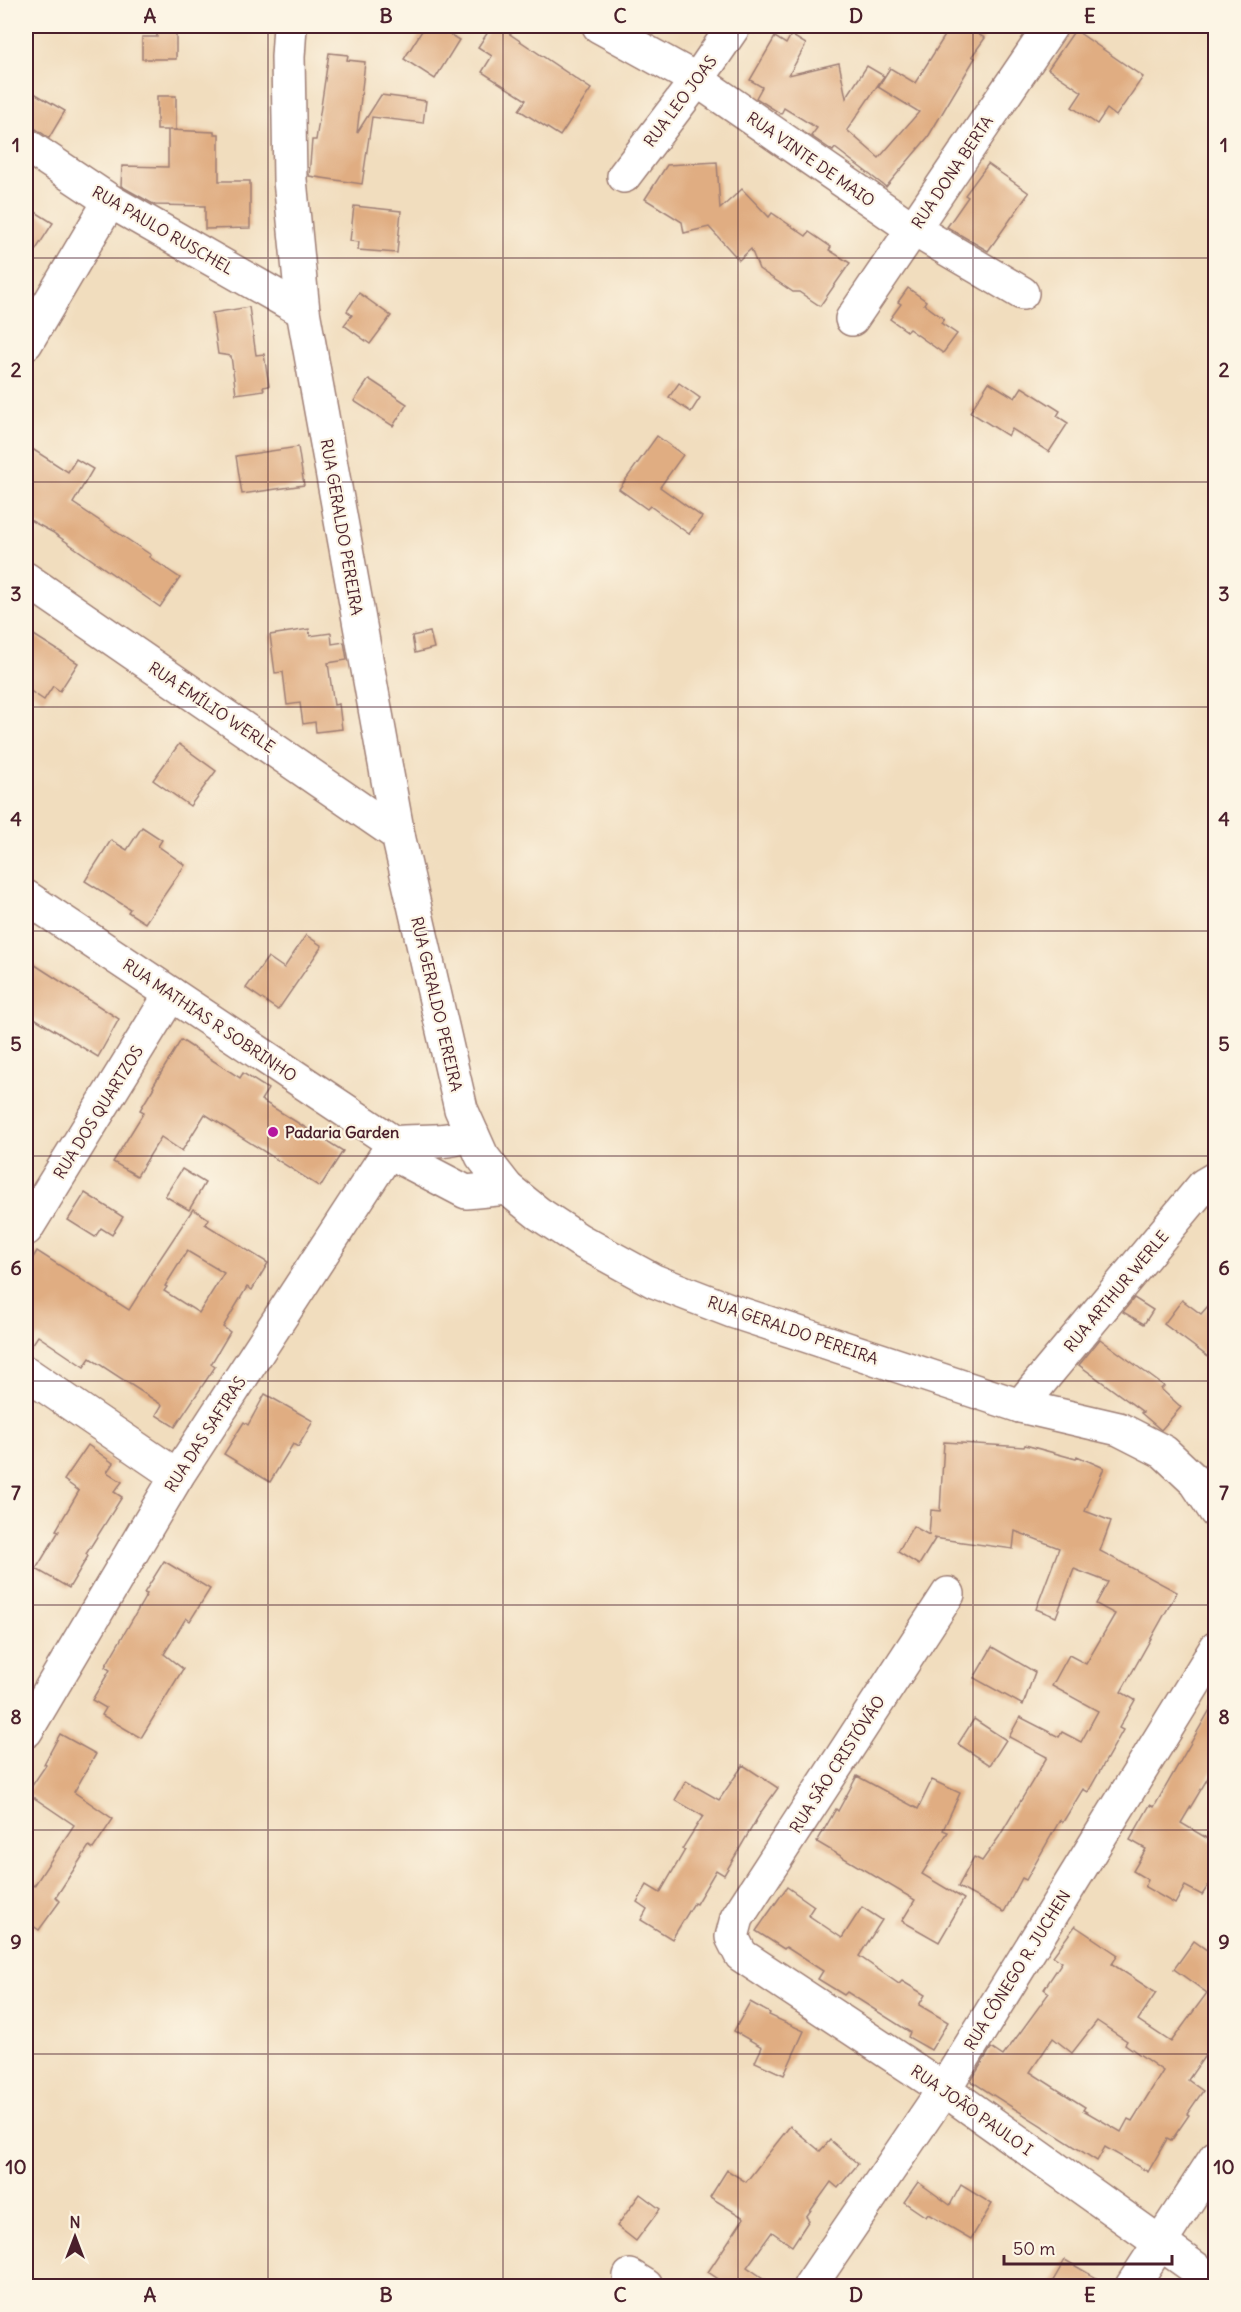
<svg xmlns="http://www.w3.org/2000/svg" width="1241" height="2312" font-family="Delius,sans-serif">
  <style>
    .building { fill: #e0ad82; fill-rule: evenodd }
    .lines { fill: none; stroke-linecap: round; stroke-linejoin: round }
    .minor-casing { stroke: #9e7e74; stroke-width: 36 }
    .major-casing { stroke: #9e7e74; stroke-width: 36 }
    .minor { stroke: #fff; stroke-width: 33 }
    .major { stroke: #fff; stroke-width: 33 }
    .grid { fill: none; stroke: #4a1f2b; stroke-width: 1.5; stroke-opacity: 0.55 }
    .poi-dot { fill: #b5179e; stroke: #fcf5e5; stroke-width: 2 }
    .labels { text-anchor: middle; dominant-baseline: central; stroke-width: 4.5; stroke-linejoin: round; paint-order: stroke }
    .street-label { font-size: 16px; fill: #4a1f2b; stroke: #fcf5e5 }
    .poi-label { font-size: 16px; font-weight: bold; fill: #4a1f2b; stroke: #fcf5e5; text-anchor: start }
    .neatline { fill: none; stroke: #4a1f2b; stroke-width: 2 }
    .grid-label { font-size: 20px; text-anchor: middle; font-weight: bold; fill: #4a1f2b }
  </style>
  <rect width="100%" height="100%" fill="#fcf5e5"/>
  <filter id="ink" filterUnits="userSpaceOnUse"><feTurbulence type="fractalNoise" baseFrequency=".0167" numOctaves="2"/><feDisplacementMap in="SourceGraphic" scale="12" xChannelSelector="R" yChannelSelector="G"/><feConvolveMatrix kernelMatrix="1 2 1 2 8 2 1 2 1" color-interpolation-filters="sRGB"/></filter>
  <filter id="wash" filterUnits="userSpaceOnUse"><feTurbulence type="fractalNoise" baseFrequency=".008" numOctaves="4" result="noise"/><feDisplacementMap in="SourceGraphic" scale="24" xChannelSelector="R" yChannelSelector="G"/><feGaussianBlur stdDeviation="1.35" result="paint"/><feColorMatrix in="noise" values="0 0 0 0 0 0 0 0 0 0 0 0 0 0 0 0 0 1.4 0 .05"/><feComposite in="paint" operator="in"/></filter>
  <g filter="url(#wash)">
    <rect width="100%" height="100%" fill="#f1ddbe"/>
    <g id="blocks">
      <g class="building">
        <polygon points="157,26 176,26 176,59 142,59 142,37 157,37"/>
        <polygon points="425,26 436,26 459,40 435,79 404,59"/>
        <polygon points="492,26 498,26 591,89 560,136 519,110 526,100 482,72 492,56 478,47"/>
        <polygon points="951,26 979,26 974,32 985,38 972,56 975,58 928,137 886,187 835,148 833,151 811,136 817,128 784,108 781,114 756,98 762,87 750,80 775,37 786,44 791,35 806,44 789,75 839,63 846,98 867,66 884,76 847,130 879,158 919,112 878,87 890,68 915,83"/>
        <polygon points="1075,30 1143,77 1116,116 1107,109 1097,124 1072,107 1082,92 1048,69"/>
        <polygon points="329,53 348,55 347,60 365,62 357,133 381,95 426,101 423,123 372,117 362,184 309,176 312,140 316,140"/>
        <polygon points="34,93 65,111 49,138 36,129 26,127 26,107"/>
        <polygon points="157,96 176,96 176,130 169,130 214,132 214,134 219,134 219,181 250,181 250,228 205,229 205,206 155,205 121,186 122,166 168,167 168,130 157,130"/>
        <polygon points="717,162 720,209 742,189 769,217 772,213 806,236 809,232 831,247 829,250 850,263 820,306 799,292 793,292 759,269 751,249 739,260 709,227 684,233 682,222 645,199 667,165"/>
        <polygon points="988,164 1029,193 988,251 947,227 968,197 965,195"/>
        <polygon points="26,206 53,223 26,265"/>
        <polygon points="354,206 401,211 397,253 358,250 359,242 350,241"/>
        <polygon points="908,288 926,301 924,304 944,319 941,323 957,334 943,353 909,329 907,331 890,319 901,304 898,302"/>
        <polygon points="359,293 391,316 370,344 344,325 352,315 347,311"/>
        <polygon points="249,307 256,355 264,354 269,386 263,387 264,390 236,394 231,356 218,354 212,313"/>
        <polygon points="369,379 407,404 393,426 354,401"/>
        <polygon points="989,382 1015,398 1022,387 1060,411 1057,416 1068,423 1049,452 1012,429 1008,436 970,412"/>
        <polygon points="679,383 700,398 691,412 669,397"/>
        <polygon points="657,436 683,455 660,487 702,517 689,534 650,506 647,509 619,489"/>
        <polygon points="26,445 68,472 76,459 93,469 73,503 151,555 149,557 180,578 160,607 52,532 26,518"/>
        <polygon points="298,447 304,485 242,494 236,456"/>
        <polygon points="309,629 310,636 331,633 332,644 344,642 347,660 328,663 334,705 339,704 342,729 316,732 315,722 303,724 300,703 287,705 283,672 275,673 270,635"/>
        <polygon points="26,630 78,663 60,691 53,686 44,700 26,688"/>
        <polygon points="430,632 434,648 415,653 412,636"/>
        <polygon points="179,744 216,771 190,806 153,780"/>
        <polygon points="142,827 162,840 158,846 185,865 145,923 128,912 130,909 85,881 111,840 127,850"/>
        <polygon points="306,935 322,946 278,1010 246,988 268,957 284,968"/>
        <polygon points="32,963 119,1019 98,1057 26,1013 26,975"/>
        <polygon points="181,1040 240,1078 243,1073 268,1089 261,1100 343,1151 320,1187 205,1114 182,1151 161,1137 137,1176 113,1162 144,1112 140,1110 154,1087 153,1086"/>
        <polygon points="182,1169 205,1183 189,1210 165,1196"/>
        <polygon points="85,1193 123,1217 112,1235 101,1228 95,1237 68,1220"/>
        <path d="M193 1209 209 1219 205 1224 268 1263 252 1290 247 1287 223 1327 230 1332 211 1364 215 1367 175 1427 156 1415 162 1405 90 1358 84 1367 38 1336 26 1354V1269L37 1251 129 1310 151 1275 150 1274ZM187 1251 224 1273 199 1313 164 1291 167 1287 165 1286Z"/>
        <polygon points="1134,1298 1153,1310 1144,1324 1123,1312"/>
        <polygon points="1215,1298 1215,1362 1164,1324 1182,1300 1201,1314"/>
        <polygon points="1100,1339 1164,1386 1161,1389 1181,1407 1161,1430 1141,1413 1143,1412 1079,1365"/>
        <polygon points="265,1394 313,1421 298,1447 293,1444 270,1482 224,1454 244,1422 248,1425"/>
        <polygon points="944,1442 1024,1447 1025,1445 1076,1459 1077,1456 1104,1468 1085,1511 1111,1521 1100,1551 1177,1592 1121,1692 1135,1700 1119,1728 1123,1730 1088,1792 1083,1789 1063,1822 1060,1820 1026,1880 1022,1878 1004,1912 958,1887 974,1857 982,1861 999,1837 1047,1757 1009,1737 1020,1717 1059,1737 1062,1732 1081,1742 1098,1711 1052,1686 1069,1655 1086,1664 1115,1614 1096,1604 1108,1582 1074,1569 1056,1617 1036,1609 1059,1548 1015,1531 1013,1549 933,1538 935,1539 919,1565 898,1552 913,1526 929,1535 931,1510 940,1511"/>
        <polygon points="88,1445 113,1463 107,1472 122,1482 114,1492 122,1497 86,1554 88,1556 69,1588 36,1569 59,1531 56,1530 79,1491 64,1480"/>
        <polygon points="164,1561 210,1589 190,1621 186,1618 164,1654 183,1669 141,1738 102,1715 106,1708 92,1700 110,1670 105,1667 147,1594 144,1593"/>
        <polygon points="992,1647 1035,1672 1023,1705 974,1678"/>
        <polygon points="1215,1701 1215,1766 1181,1823 1215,1843 1215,1890 1208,1886 1202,1895 1185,1886 1175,1904 1145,1887 1148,1880 1133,1871 1146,1849 1130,1840 1150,1805 1154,1807"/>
        <polygon points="974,1719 1006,1740 990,1765 958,1744"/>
        <polygon points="60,1734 96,1754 74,1792 113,1819 93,1849 89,1846 56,1897 60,1901 39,1930 26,1921 26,1881 34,1886 74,1825 27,1793 46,1765 44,1764"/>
        <polygon points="743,1765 778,1788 761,1812 724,1875 716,1870 696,1904 694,1903 672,1939 641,1920 647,1909 637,1902 647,1885 660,1893 685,1850 682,1849 703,1816 675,1800 686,1781 719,1800"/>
        <polygon points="857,1776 918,1809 932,1780 960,1793 943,1830 948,1832 922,1874 964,1899 939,1942 902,1921 915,1900 817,1842 836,1809 838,1811"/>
        <polygon points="787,1887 814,1906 808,1915 842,1938 862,1907 882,1920 859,1956 899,1984 902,1981 925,1995 919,2005 948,2022 931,2050 908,2037 910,2032 847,1992 844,1995 818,1979 823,1971 786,1947 784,1949 756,1931"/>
        <path d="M1075 1926 1118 1955 1112 1964 1156 1993 1138 2020 1171 2042 1207 1993 1174 1969 1194 1941 1215 1956V2041L1188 2080 1203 2091 1187 2114 1189 2115 1171 2141 1167 2139 1148 2172 1105 2147 1097 2161 971 2081 991 2048 1003 2056 1049 1993 1044 1989 1062 1962 1053 1956ZM1097 2021 1127 2041 1125 2044 1163 2071 1132 2121 1128 2119 1121 2132 1083 2110 1085 2107 1030 2072 1053 2038 1072 2053Z"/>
        <polygon points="750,2002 770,2013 769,2015 804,2031 784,2075 755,2062 762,2047 734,2031"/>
        <polygon points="790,2126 820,2151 830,2140 858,2164 838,2188 831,2182 806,2217 809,2220 792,2246 772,2232 747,2267 775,2286 729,2286 708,2272 744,2218 710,2197 727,2170 746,2182"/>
        <polygon points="918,2182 950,2205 961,2185 992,2204 971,2239 928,2214 926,2217 904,2202"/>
        <polygon points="640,2194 660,2209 636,2241 617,2226"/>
        <polygon points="1065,2260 1110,2286 1050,2286"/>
      </g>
    </g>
  </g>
  <g filter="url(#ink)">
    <use href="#blocks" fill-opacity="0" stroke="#9e7e74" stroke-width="1.5"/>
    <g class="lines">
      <g class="minor-casing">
        <g id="minor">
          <polyline points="599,26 697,80 913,229 1022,293"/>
          <polyline points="26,145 110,201 303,311"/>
          <polyline points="624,176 697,80 734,26"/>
          <polyline points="852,319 1051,26"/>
          <polyline points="26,343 110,201"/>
          <polyline points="26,579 398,835"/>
          <polyline points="26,1229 171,994"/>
          <polyline points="26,1373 177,1476"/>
          <polyline points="1020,1406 1204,1185 1216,1178"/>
          <polyline points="948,1594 737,1918 732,1937 741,1955 944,2089 1216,2283"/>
          <polyline points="26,1731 177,1476 394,1143"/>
          <polyline points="630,2276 646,2286"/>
          <polyline points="810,2286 944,2089 1216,1648"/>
          <polyline points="1132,2286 1216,2157"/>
        </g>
      </g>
      <g class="major-casing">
        <g id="major">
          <polyline points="290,26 288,57 290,180 303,311 398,835 461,1109 482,1156 507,1188 538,1213 579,1240 654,1281 732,1311 1020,1406 1119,1429 1164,1452 1196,1482 1216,1512"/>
          <polyline points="26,897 394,1143 403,1159 466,1192 507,1188"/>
          <path d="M394 1143C421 1140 446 1144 472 1134"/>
        </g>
      </g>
      <use href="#minor" class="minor"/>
      <use href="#major" class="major"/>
    </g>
  </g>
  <path class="grid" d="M268 26V2286M503 26V2286M738 26V2286M973 26V2286M26 258H1216M26 482H1216M26 707H1216M26 931H1216M26 1156H1216M26 1381H1216M26 1605H1216M26 1830H1216M26 2054H1216"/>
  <circle class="poi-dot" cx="273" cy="1132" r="6"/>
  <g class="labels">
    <g class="street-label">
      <text transform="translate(680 101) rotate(-53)">RUA LEO JOAS</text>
      <text transform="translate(811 159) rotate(35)">RUA VINTE DE MAIO</text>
      <text transform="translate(952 172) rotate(-56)">RUA DONA BERTA</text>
      <text transform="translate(163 230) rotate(30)">RUA PAULO RUSCHEL</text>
      <text transform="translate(342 527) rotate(80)">RUA GERALDO PEREIRA</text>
      <text transform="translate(212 707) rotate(34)">RUA EMÍLIO WERLE</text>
      <text transform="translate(437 1004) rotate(77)">RUA GERALDO PEREIRA</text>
      <text transform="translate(210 1020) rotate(34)">RUA MATHIAS R SOBRINHO</text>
      <text transform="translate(98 1112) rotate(-58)">RUA DOS QUARTZOS</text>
      <text transform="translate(1116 1291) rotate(-50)">RUA ARTHUR WERLE</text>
      <text transform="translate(793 1330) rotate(19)">RUA GERALDO PEREIRA</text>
      <text transform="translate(205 1434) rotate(-57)">RUA DAS SAFIRAS</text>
      <text transform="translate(837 1764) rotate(-57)">RUA SÃO CRISTÓVÃO</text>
      <text transform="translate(1017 1970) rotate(-58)">RUA CÔNEGO R. JUCHEN</text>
      <text transform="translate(972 2110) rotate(35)">RUA JOÃO PAULO I</text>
    </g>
    <g class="poi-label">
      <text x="285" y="1132">Padaria Garden</text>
    </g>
  </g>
  <rect width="1241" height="2312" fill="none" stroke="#fcf5e5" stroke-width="66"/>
  <g transform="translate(75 2237)" stroke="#fcf5e5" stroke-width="4.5" paint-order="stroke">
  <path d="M0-4.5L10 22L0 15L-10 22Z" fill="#4a1f2b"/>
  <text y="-9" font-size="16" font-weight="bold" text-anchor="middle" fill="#4a1f2b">N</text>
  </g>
  <path d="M1004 2255v9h168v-9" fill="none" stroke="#4a1f2b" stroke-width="3"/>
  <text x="1013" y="2255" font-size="18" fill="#4a1f2b" stroke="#fcf5e5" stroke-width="4.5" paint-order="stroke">50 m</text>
  <rect x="33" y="33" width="1175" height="2246" class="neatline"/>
  <g class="grid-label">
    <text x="150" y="23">A</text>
    <text x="386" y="23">B</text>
    <text x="620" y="23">C</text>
    <text x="856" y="23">D</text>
    <text x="1090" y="23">E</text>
    <text x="16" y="152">1</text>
    <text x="1224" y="152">1</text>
    <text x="16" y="377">2</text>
    <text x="1224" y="377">2</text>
    <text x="16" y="601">3</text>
    <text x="1224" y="601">3</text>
    <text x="16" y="826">4</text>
    <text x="1224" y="826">4</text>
    <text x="16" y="1051">5</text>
    <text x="1224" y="1051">5</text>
    <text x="16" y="1275">6</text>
    <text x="1224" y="1275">6</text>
    <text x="16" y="1500">7</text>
    <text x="1224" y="1500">7</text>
    <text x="16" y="1724">8</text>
    <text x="1224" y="1724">8</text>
    <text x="16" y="1949">9</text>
    <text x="1224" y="1949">9</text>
    <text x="16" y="2174">10</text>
    <text x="1224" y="2174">10</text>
    <text x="150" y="2302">A</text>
    <text x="386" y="2302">B</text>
    <text x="620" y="2302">C</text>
    <text x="856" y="2302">D</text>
    <text x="1090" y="2302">E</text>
  </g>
</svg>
